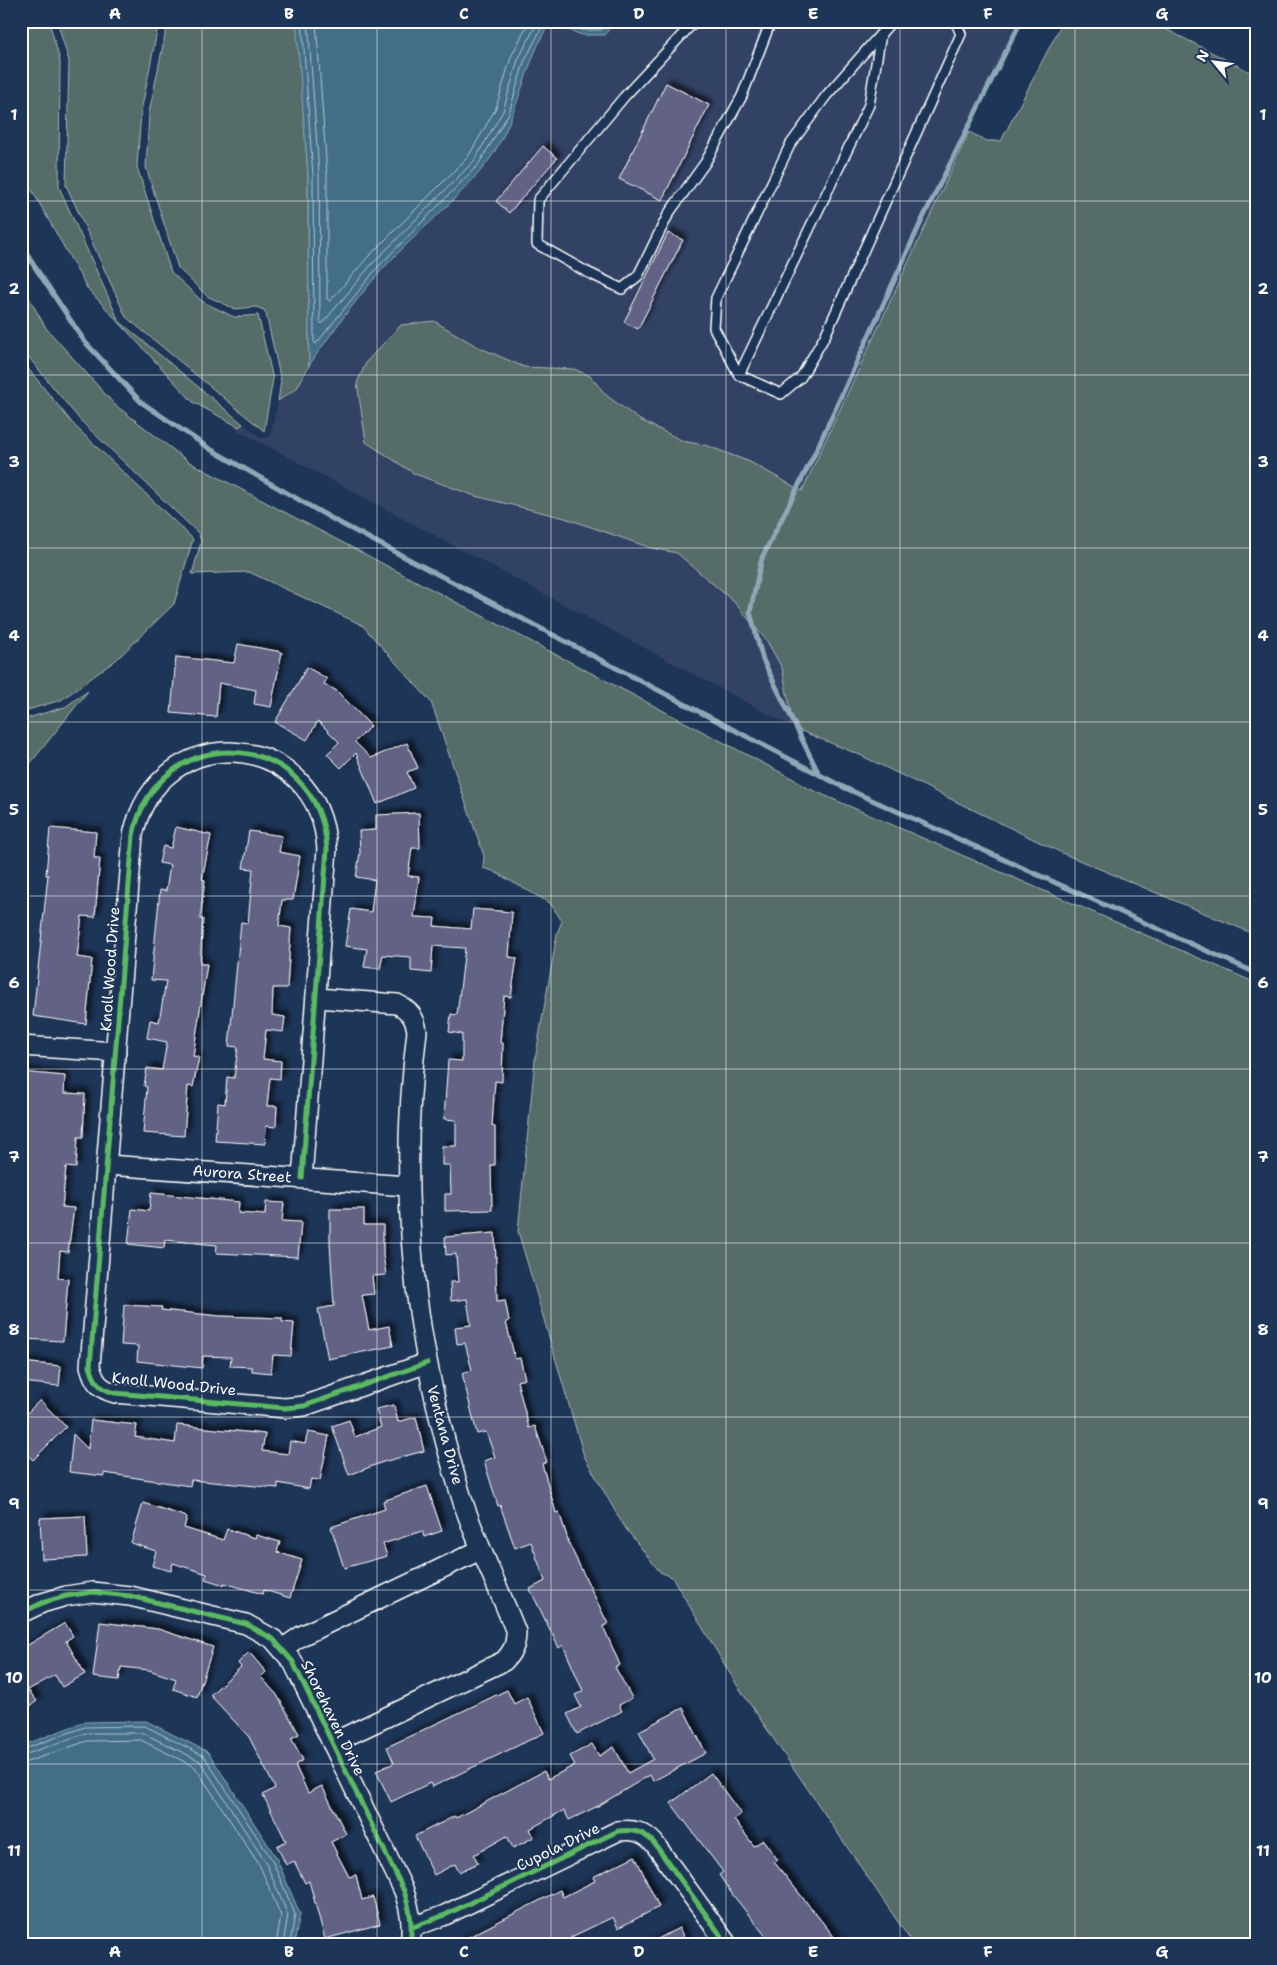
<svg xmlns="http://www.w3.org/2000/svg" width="1277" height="1965" font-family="'Shantell Sans',sans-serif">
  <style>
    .built { fill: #324265 }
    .green { fill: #566c68; stroke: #aab6b4 }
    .water { fill: #426e87; stroke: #8ea8b7 }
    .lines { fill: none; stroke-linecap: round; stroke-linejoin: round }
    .shore { stroke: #b3c5cf; stroke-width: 1 }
    .stream { stroke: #8ea8b7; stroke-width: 5 }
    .building { fill: #626285; stroke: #fff; filter: url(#shadow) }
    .service-casing { stroke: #fff; stroke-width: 12 }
    .minor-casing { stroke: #fff; stroke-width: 22 }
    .service { stroke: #1d3557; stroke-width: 9 }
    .minor { stroke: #1d3557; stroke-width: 19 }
    .cycleway-casing { stroke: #1d3557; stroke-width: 8 }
    .cycleway { stroke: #5cba63; stroke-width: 5 }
    .grid { fill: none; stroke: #fff; stroke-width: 1; stroke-opacity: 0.55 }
    .labels { text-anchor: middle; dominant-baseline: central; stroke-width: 4; stroke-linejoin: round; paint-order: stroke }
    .street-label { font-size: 15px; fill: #fff; stroke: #1d3557 }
    .neatline { fill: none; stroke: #fff; stroke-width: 2 }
    .grid-label { font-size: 16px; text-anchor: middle; font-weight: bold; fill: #fff }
  </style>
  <defs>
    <filter id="shadow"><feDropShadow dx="4.5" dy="-4.5" stdDeviation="2.5" flood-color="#0009"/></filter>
  </defs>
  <rect width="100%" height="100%" fill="#1d3557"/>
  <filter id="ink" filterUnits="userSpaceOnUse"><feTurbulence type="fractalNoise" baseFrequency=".02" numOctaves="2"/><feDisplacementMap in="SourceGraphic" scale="10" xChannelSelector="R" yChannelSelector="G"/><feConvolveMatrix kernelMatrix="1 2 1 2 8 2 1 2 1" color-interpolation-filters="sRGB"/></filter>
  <g filter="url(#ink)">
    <polygon class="built" points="614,21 1020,21 802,491 777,477 723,453 708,446 683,441 640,420 607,396 590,376 574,369 524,367 476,346 434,321 475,496 565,518 651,548 677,553 734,602 767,641 782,667 794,728 236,429 243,424 261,438 270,437 278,401 297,388 342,317 380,271 482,169 514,115 529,64 546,29 558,26 582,35 605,35"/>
    <g class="green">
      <polygon points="21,21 49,21 60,61 59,187 119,321 243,424 239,427 193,402 87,288 24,176 21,157"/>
      <polygon points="57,21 159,21 141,112 137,167 171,272 203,302 234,317 258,315 273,379 264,431 126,317 66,185 69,61"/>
      <polygon points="168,21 296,21 298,26 308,175 309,366 297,388 278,401 281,381 266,314 264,310 256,307 235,309 207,296 178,268 146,167 149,113"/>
      <polygon points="1063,21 1150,21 1256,75 1256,935 1062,853 860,755 794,728 782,668 767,641 734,602 677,553 651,548 565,518 475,496 415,474 366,442 357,383 367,361 401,325 434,321 476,346 524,367 574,369 590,376 607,396 640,420 683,441 708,446 750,462 802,491 969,132 987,141 1001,141"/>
      <polygon points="21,284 46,328 114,404 189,462 797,781 803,786 1256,983 1256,1944 913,1944 737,1685 672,1577 660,1572 623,1525 584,1456 518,1231 535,1060 557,934 562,921 550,903 493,871 483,868 484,856 431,702 362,625 249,572 192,574 201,542 199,534 80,420 21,348"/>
      <polygon points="21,360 74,425 193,539 174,604 116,660 61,700 21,712"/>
      <polygon points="88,691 21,775 21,720 65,707"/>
    </g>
    <g class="water">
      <path d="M296 21H614L605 35H582L558 26 546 29C521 74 516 129 482 169 451 206 412 236 380 272 354 302 331 333 309 366L308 175Z"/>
      <polygon points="146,1721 208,1752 276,1857 300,1914 294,1944 21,1944 21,1746 84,1722"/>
    </g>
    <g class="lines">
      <g class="shore">
        <polyline points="302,21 313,175 314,342 316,344 377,268 478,165 509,113 524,62 543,25 559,21 582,30 601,30 608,21"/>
        <polyline points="308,21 319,174 320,322 322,324 372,264 474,161 503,111 518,60 538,21"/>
        <polyline points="316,21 327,174 327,299 330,301 367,258 468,157 496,108 511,57 529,21"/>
        <polyline points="21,1750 85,1727 145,1726 204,1756 272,1860 295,1914 290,1944"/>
        <polyline points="21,1756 86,1733 143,1733 200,1761 266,1863 288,1915 283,1944"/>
        <polyline points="21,1764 87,1741 141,1740 195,1767 260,1866 281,1916 276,1944"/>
      </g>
      <g class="stream">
        <polyline points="21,241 29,258 85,342 141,402 210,449 336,521 843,787 1256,973"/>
        <polyline points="819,774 763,660 750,612 762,558 815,453 921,222 1021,21"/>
      </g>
    </g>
    <g class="building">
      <polygon points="666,83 709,105 662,200 619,179"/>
      <polygon points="543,146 557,158 509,213 496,201"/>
      <polygon points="668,233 683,240 638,329 624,322"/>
      <polygon points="238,644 282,652 271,707 254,704 256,690 219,683 216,717 171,713 176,657 234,663"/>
      <polygon points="307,667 327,679 324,684 337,691 371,726 355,742 371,758 407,743 418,768 407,772 414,788 377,804 356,753 341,768 327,754 339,742 318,721 307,740 275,722"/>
      <polygon points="419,813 420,848 412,848 408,876 419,877 414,917 435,918 434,926 471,929 473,909 512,912 509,957 517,958 511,997 504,996 500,1043 503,1043 502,1082 495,1081 492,1126 495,1127 495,1165 491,1165 492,1210 445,1211 445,1194 451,1194 450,1165 442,1165 442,1146 456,1146 456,1120 444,1119 448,1060 462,1061 462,1034 449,1032 451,1014 457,1015 465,948 433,946 431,973 411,971 411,957 383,955 380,969 364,967 367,949 345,946 351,909 371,912 375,880 356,877 360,853 359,831 376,830 376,815"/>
      <polygon points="176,827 211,835 202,879 205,880 200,919 203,919 200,964 207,964 193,1056 199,1057 193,1087 188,1086 184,1136 143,1133 147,1087 144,1086 147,1068 162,1070 167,1042 147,1038 150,1020 159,1022 166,981 151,980 160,890 166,891 170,865 159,863 163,846 171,848"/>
      <polygon points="50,828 96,832 94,858 100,858 95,917 82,916 77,957 92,959 86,1024 33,1016 48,875 46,875"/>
      <polygon points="249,831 282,836 279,852 300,856 293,900 282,900 279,926 291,928 287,988 273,988 272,1015 285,1017 283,1032 266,1030 263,1059 281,1061 280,1079 270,1078 267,1106 277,1106 276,1127 266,1126 265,1144 215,1141 218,1103 225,1104 227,1077 234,1078 238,1047 229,1046 241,922 248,923 253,869 243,868"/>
      <polygon points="21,1072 65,1076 64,1093 85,1094 83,1137 78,1137 76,1168 66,1167 62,1207 74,1208 68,1252 60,1251 58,1278 68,1279 63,1341 21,1339 21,1247 24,1248 27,1213 21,1212 24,1128 21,1128"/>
      <polygon points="151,1193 239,1202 238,1213 265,1215 266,1202 284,1203 282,1221 301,1222 298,1257 216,1253 217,1245 165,1240 164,1248 128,1244 132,1209 149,1211"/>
      <polygon points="330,1209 364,1209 364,1225 383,1225 383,1255 386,1275 372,1276 374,1294 362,1295 369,1330 389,1326 393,1346 328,1359 318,1309 334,1306 330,1243"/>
      <polygon points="495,1233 497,1301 505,1300 509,1321 506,1322 515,1359 520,1358 525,1379 517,1381 529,1428 535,1426 547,1462 542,1464 556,1513 559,1512 570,1546 608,1624 603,1626 620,1665 615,1667 632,1698 619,1705 622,1711 577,1734 567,1714 581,1707 575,1695 583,1691 563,1645 559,1648 530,1589 545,1581 531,1542 515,1548 500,1505 498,1506 484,1461 495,1457 486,1432 477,1434 462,1373 472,1370 465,1343 457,1344 455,1327 471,1325 467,1299 451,1301 450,1282 458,1282 456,1254 446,1255 445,1237"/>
      <polygon points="124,1305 162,1307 161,1310 220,1316 282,1318 282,1322 294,1323 291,1356 273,1355 271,1373 252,1371 252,1367 230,1366 231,1357 203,1356 202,1368 137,1361 138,1346 121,1345"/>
      <polygon points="21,1362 61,1366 59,1386 21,1382"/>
      <polygon points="40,1400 66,1427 33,1460 21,1449 21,1419"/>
      <polygon points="394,1405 398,1422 416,1417 424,1451 383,1462 349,1475 332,1426 349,1420 355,1437 381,1427 376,1409"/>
      <polygon points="91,1420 137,1425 135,1437 175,1443 177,1425 265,1434 262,1451 288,1454 290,1441 305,1444 308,1432 329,1436 320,1480 311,1479 309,1489 278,1483 278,1488 191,1480 190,1486 104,1473 104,1476 69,1472 73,1434 88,1449"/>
      <polygon points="427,1486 442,1531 424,1537 422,1531 383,1544 387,1556 344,1568 331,1527 385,1509 383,1501"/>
      <polygon points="143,1503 187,1517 184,1528 223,1540 227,1529 255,1538 256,1535 280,1542 277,1552 302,1560 290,1598 264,1590 263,1594 224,1583 224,1585 205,1579 207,1574 173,1563 171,1571 152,1566 156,1551 131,1543"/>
      <polygon points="85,1516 87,1557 42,1559 40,1518"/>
      <polygon points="100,1622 158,1629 213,1647 197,1697 173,1689 176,1679 149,1670 121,1667 119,1680 93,1677"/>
      <polygon points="65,1623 73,1636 66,1641 85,1674 62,1687 55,1675 28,1690 37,1701 21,1713 21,1649"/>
      <polygon points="249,1652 266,1672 261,1677 277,1695 299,1734 291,1738 303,1760 295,1765 308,1793 322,1786 346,1834 331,1842 349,1877 356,1875 362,1900 373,1897 380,1924 325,1939 309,1881 305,1883 294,1861 286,1865 277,1846 286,1841 263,1795 275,1788 249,1737 210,1695 241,1667 238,1663"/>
      <polygon points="507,1690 514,1704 527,1697 544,1733 432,1787 430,1783 391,1802 376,1771 394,1763 387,1747"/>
      <polygon points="683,1708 706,1753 653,1781 650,1775 598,1806 569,1820 564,1810 530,1829 534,1837 513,1848 507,1836 474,1855 478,1863 459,1872 455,1864 434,1875 415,1836 455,1816 456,1818 544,1771 548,1779 575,1765 570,1756 592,1744 599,1756 614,1747 628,1773 653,1759 639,1731"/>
      <polygon points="711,1773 741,1814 734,1819 754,1846 763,1840 778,1860 774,1862 840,1944 772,1944 732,1894 719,1875 723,1872 671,1803"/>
      <polygon points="635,1856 659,1907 618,1928 613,1917 571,1937 574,1944 455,1944 560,1890 563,1897 595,1881 593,1877"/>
      <polygon points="679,1928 687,1944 648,1944"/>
    </g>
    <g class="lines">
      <g class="service-casing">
        <g id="service">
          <polyline points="695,21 624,97 538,200 537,244 585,271 622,289 638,276 669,213 705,163 742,96 771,21"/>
          <polyline points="892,21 826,96 790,145 716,298 714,328 739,375 781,394 801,377 825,336 961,34 955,21"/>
          <polyline points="739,375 869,105 881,34"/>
        </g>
      </g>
      <g class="minor-casing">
        <g id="minor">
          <path d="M317 998 397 1004C409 1010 415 1017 417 1031 397 1194 413 1345 463 1502 478 1547 499 1588 516 1632 516 1645 513 1651 504 1661L332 1743"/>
          <polyline points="21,1046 116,1052"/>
          <polyline points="107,1165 407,1186"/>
          <path d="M302 1178 327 849C319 728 159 717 133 835L90 1366C94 1381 99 1389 115 1393L285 1408 304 1406 427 1363"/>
          <path d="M21 1613 42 1603 66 1596 92 1592 130 1596 246 1624 273 1639 293 1662 404 1891C410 1910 413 1924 410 1944"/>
          <polyline points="282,1649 301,1636 480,1550"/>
          <path d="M413 1927 445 1915 618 1831C634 1829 644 1832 654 1843L727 1944"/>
        </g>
      </g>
      <use href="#service" class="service"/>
      <use href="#minor" class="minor"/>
      <g class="cycleway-casing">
        <g id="cycleway">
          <path d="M302 1178 327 849C319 728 159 717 133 835L90 1366C94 1381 99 1389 115 1393L285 1408 304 1406 427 1363"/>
          <path d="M21 1613 42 1603 66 1596 92 1592 130 1596 246 1624 273 1639 293 1662 404 1891C410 1910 413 1924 410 1944"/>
          <path d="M413 1927 445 1915 618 1831C634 1829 644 1832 654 1843L727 1944"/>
        </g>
      </g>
      <use href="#cycleway" class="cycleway"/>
    </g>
  </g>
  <path class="grid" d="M202 21V1944M377 21V1944M551 21V1944M726 21V1944M900 21V1944M1075 21V1944M21 201H1256M21 375H1256M21 548H1256M21 722H1256M21 896H1256M21 1069H1256M21 1243H1256M21 1417H1256M21 1590H1256M21 1764H1256"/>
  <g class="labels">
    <g class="street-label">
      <text transform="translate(110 969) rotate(-86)">Knoll Wood Drive</text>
      <text transform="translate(242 1174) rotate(4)">Aurora Street</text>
      <text transform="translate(174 1384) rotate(6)">Knoll Wood Drive</text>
      <text transform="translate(445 1435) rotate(75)">Ventana Drive</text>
      <text transform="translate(333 1718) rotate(64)">Shorehaven Drive</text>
      <text transform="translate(558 1847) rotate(-26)">Cupola Drive</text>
    </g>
  </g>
  <rect width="1277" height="1965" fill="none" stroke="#1d3557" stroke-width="55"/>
  <g transform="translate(1214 62) rotate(299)" stroke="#1d3557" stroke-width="4" paint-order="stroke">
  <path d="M0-4L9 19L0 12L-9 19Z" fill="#ffffff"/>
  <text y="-8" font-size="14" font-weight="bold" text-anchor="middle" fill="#ffffff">N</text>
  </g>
  <rect x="28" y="28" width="1222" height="1910" class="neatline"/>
  <g class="grid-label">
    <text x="115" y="19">A</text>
    <text x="289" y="19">B</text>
    <text x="464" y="19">C</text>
    <text x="639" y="19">D</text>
    <text x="813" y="19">E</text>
    <text x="988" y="19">F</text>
    <text x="1162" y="19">G</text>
    <text x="14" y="120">1</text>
    <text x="1263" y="120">1</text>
    <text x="14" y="294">2</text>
    <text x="1263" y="294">2</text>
    <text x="14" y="467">3</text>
    <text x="1263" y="467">3</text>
    <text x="14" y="641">4</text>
    <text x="1263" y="641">4</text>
    <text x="14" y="815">5</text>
    <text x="1263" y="815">5</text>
    <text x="14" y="988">6</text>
    <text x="1263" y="988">6</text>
    <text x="14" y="1162">7</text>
    <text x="1263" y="1162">7</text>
    <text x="14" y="1335">8</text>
    <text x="1263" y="1335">8</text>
    <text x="14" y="1509">9</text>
    <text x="1263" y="1509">9</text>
    <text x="14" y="1683">10</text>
    <text x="1263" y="1683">10</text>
    <text x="14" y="1856">11</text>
    <text x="1263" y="1856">11</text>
    <text x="115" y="1957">A</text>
    <text x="289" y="1957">B</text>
    <text x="464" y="1957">C</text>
    <text x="639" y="1957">D</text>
    <text x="813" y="1957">E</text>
    <text x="988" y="1957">F</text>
    <text x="1162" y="1957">G</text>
  </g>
</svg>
